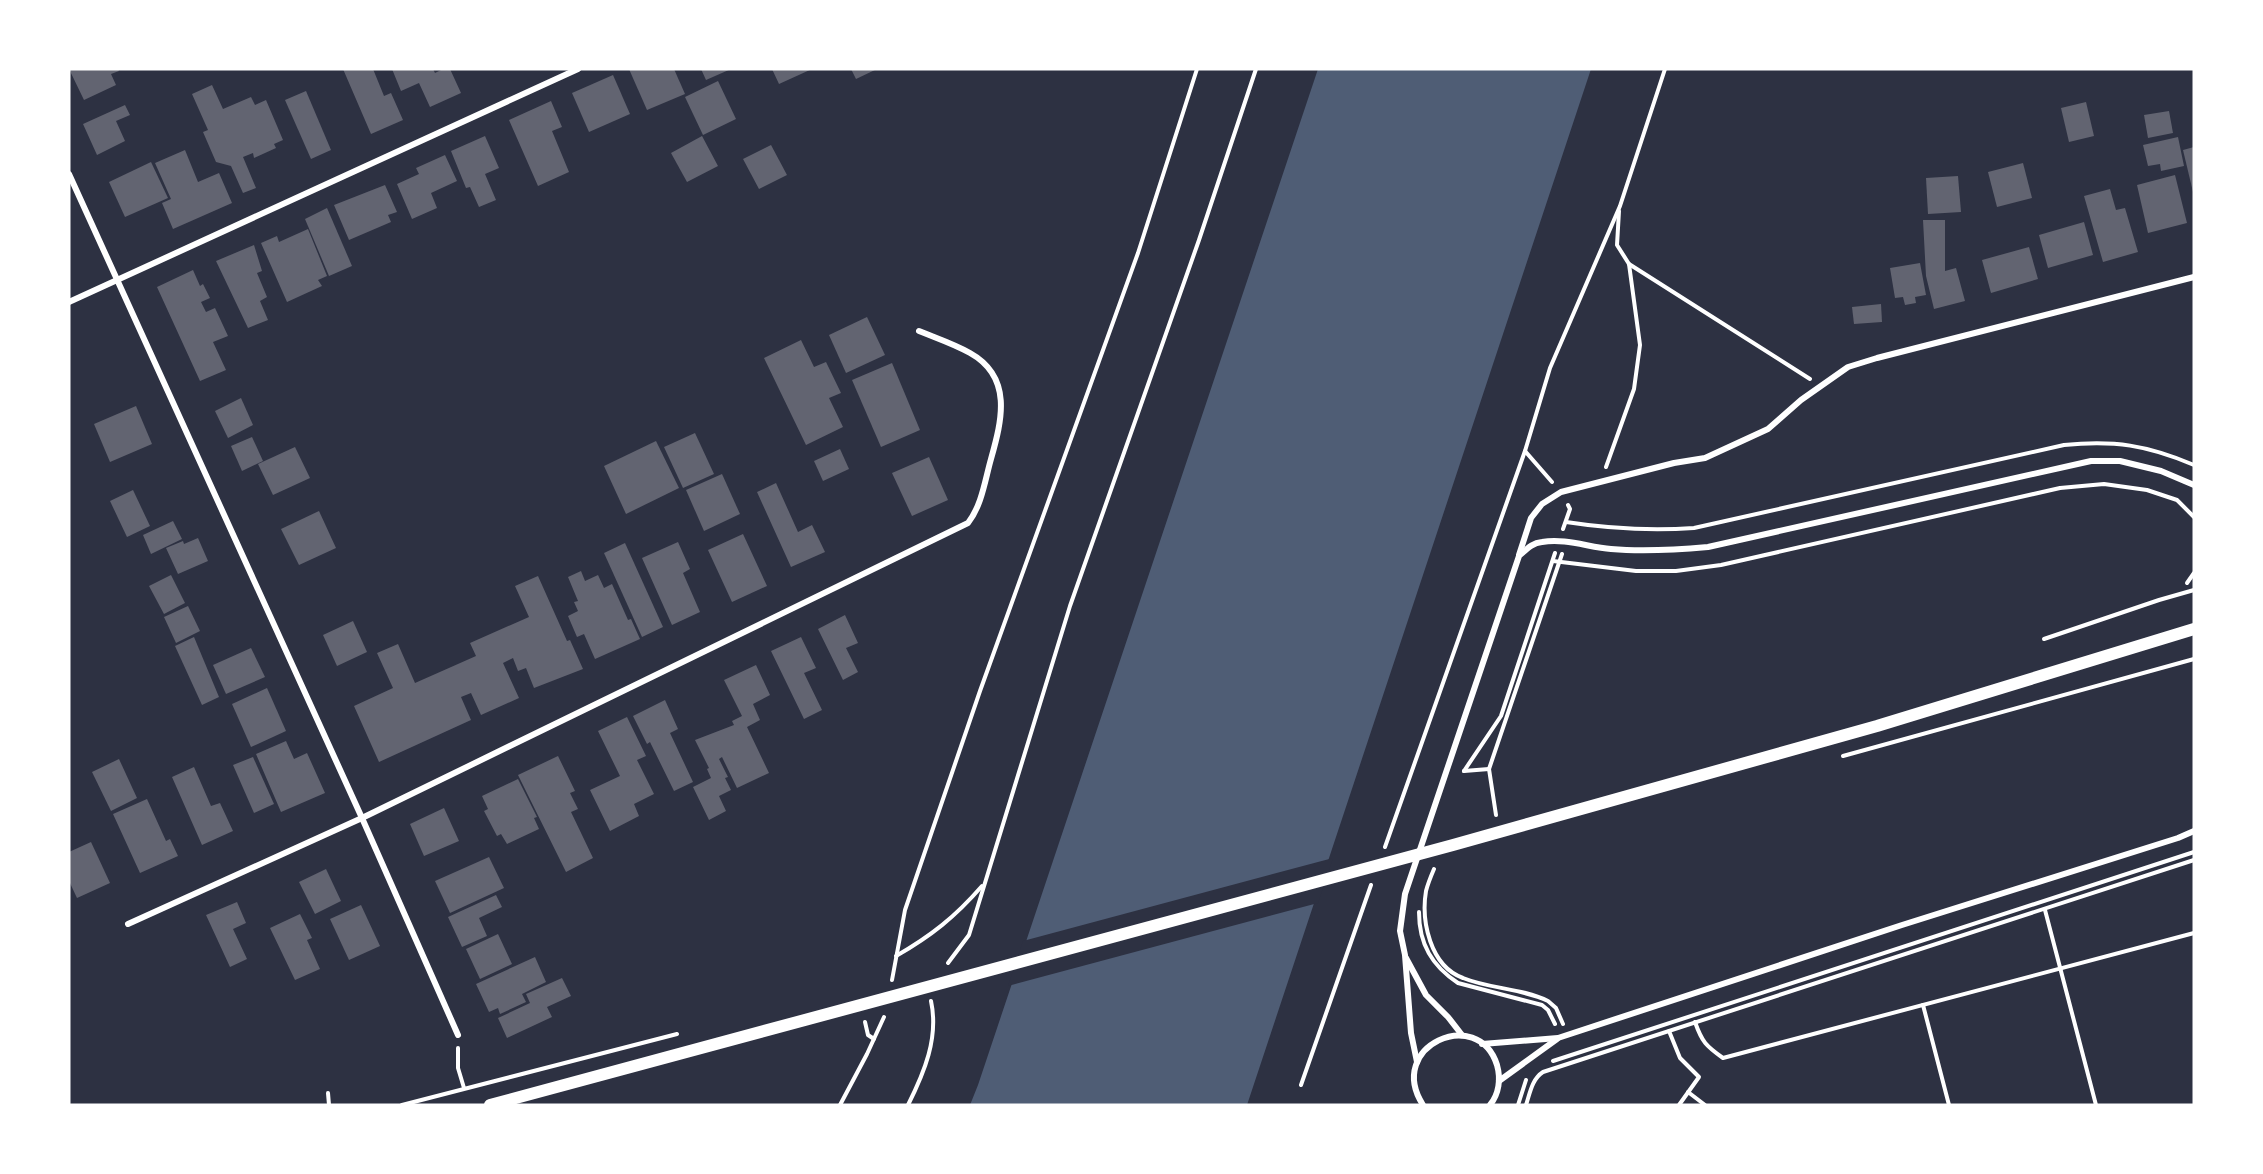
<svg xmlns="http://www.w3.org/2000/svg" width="2263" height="1174" font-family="'IBM Plex Sans',sans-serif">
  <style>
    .water { fill: #4f5d75 }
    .pier { fill: #2d3142 }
    .building { fill: #626471 }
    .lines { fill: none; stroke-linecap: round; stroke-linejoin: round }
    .path { stroke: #fff; stroke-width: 4 }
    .minor { stroke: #fff; stroke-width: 6 }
    .secondary { stroke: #fff; stroke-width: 12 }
  </style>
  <rect width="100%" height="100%" fill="#2d3142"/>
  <polygon class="water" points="1318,69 1591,69 1247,1105 970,1105 978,1085"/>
  <polygon class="pier" points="1333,858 1318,903 1008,986 1023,941"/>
  <g class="building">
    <polygon points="69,69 118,69 119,71 111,74 116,85 84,100"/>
    <polygon points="343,69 373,69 384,96 391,93 403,120 371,134"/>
    <polygon points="392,69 433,69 435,73 443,69 450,69 461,93 430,107 419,83 401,91"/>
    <polygon points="629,69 674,69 685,94 647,110"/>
    <polygon points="701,69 731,69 706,80"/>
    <polygon points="772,69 812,69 779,84"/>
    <polygon points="851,69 877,69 856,79"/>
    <polygon points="613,75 630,114 589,132 572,93"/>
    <polygon points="718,81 736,119 703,135 685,97"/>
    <polygon points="212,85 223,109 251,97 255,105 266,100 283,140 274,144 276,148 254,158 253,153 243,157 256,188 243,193 231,166 216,162 203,132 208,130 192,94"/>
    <polygon points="306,91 331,150 311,159 285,100"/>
    <polygon points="551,101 562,127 552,131 569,172 538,186 509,120"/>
    <polygon points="2086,102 2094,136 2069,142 2061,108"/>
    <polygon points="125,105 130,115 116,121 125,141 97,155 83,124"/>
    <polygon points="2169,111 2173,133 2148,138 2144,115"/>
    <polygon points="485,136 499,168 485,174 496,200 479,207 470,187 466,188 451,151"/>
    <polygon points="702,136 718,166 687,182 671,153"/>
    <polygon points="2178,137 2184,166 2161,171 2160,164 2148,166 2143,145"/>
    <polygon points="771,145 787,175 759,189 743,159"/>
    <polygon points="2194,147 2194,192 2193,192 2183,150"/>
    <polygon points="185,150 198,182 219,173 232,203 173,229 162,203 171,199 155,163"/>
    <polygon points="445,155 457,181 431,193 437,208 412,219 397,184 419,174 416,168"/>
    <polygon points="151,162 168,198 125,217 109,182"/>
    <polygon points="2023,163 2032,198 1997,207 1988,172"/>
    <polygon points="2175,175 2187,223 2148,233 2137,185"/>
    <polygon points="1958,176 1961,212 1928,214 1926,178"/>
    <polygon points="385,185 397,212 388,215 391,222 349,240 334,205"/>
    <polygon points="2110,189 2116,210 2125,208 2138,252 2103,262 2084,196"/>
    <polygon points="327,208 352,266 329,276 305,219"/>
    <polygon points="1923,220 1945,220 1945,271 1956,268 1965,301 1934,309 1926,276"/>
    <polygon points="2084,222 2093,255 2048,268 2039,235"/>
    <polygon points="308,229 327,276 318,280 322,286 287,302 261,243 277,236 279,242"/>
    <polygon points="254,245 262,271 257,273 267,297 260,301 268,320 248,328 216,261"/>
    <polygon points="2029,247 2038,279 1991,293 1982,260"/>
    <polygon points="1920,263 1926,295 1915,297 1916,303 1905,305 1903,297 1895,298 1890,268"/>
    <polygon points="193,270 200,286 203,284 210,298 201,302 206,312 215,308 228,336 213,342 226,370 200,381 157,287"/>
    <polygon points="1881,304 1882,322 1854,324 1852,307"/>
    <polygon points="867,317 885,355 846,373 829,335"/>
    <polygon points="801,340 814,367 826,362 841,393 829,398 843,427 806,445 764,358"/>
    <polygon points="892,363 920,430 881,447 852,380"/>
    <polygon points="241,398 253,425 228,438 215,411"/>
    <polygon points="136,406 152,444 110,462 94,424"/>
    <polygon points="695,433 714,474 683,488 664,447"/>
    <polygon points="252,437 263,461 242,471 231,446"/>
    <polygon points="656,441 679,488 626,514 604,466"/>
    <polygon points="295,447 310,478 273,495 258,464"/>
    <polygon points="840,449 849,469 823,481 814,461"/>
    <polygon points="929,457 948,500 912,516 892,473"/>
    <polygon points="722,474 740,514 704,531 686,490"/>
    <polygon points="776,483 798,532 812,525 825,552 791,567 757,492"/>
    <polygon points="133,490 150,526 127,537 110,501"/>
    <polygon points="319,511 336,548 299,565 281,529"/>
    <polygon points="173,521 182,539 151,554 143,535"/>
    <polygon points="743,534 767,586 732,602 708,550"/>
    <polygon points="198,538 208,561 178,574 166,548 183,541 184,544"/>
    <polygon points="678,542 690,569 683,573 700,612 672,625 642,558"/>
    <polygon points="625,543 663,627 642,637 604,553"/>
    <polygon points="581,571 585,581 598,575 604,588 612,584 628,620 631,619 640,639 595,659 584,634 577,637 568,616 578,611 574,602 578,601 568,577"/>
    <polygon points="171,575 185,603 164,614 149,586"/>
    <polygon points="538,576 567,641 570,640 583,669 534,688 526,668 518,671 513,658 503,663 519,698 481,715 471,693 461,697 471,720 379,762 354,706 393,688 377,653 398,644 415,683 476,656 470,643 529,617 515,586"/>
    <polygon points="188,606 200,631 176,643 164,617"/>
    <polygon points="845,615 858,643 846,648 858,672 843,680 818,629"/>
    <polygon points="353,621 367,652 337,666 323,635"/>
    <polygon points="194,637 219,697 202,705 175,646"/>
    <polygon points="801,637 816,668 804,673 822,710 804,719 771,651"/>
    <polygon points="251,648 265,677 226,694 213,665"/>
    <polygon points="756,665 770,695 753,704 760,720 747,727 769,773 737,788 722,757 719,759 728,777 725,778 731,790 719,796 726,811 709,820 693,787 711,778 707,769 709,768 695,740 734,725 732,721 742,716 724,680"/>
    <polygon points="267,688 286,731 251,747 232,704"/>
    <polygon points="665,700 678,729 670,733 693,782 674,791 650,742 647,744 633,716"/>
    <polygon points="627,717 646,756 637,760 654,794 634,804 639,816 610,831 590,790 620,776 598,731"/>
    <polygon points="286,741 294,759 307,753 325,793 281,812 256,754"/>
    <polygon points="558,756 575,791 570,793 578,809 571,812 593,858 566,872 518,775"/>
    <polygon points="253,757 274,804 254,813 233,765"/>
    <polygon points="119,759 137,798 111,811 92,772"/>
    <polygon points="194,767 211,806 220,803 233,831 202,845 172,777"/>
    <polygon points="518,779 537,817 534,818 539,829 507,844 501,834 497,836 484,811 488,809 482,796"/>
    <polygon points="147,799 166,841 170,839 178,856 140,873 113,814"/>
    <polygon points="444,808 459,841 424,856 410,824"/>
    <polygon points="91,842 110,883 77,898 69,881 69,852"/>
    <polygon points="489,857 504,888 450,913 435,881"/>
    <polygon points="326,869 341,901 315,914 299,882"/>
    <polygon points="496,895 502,907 479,918 487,936 462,947 448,917"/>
    <polygon points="237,902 246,923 233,929 247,959 230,967 206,915"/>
    <polygon points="361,905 380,946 349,960 330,919"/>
    <polygon points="300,914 312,938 307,940 320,969 295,980 270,928"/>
    <polygon points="498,934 512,964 480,979 466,949"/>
    <polygon points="535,957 546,982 522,994 526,1002 500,1014 498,1008 489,1012 476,984"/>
    <polygon points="562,978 571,996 547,1007 552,1017 507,1038 498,1018 530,1003 526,994"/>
  </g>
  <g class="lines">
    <g class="path">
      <polyline points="1629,264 1810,379"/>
      <polyline points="1525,451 1552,482"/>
      <polyline points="1606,467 1634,389 1640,345 1629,264 1617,245 1619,211"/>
      <path d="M1566 522C1611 529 1649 531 1694 528L2064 445C2114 440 2147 445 2194 465"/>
      <polyline points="1563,529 1570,509 1568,505"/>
      <polyline points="1553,561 1636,571 1676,571 1721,565 2060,488 2104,484 2147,490 2177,500 2194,517"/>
      <polyline points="2187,583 2194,573"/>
      <polyline points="2044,639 2159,600 2194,590"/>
      <polyline points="1843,756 2194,659"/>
      <polyline points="1464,771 1501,716 1555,553"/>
      <polyline points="1464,771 1489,769"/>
      <polyline points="1496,815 1489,769 1562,554"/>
      <polyline points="1385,847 1525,451 1550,368 1620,206 1665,69"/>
      <path d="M1434 869C1431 876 1428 883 1426 891 1421 921 1430 966 1463 978 1490 989 1521 988 1548 1001L1556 1008 1563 1024"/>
      <polyline points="2045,910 2096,1105"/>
      <path d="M1419 912C1419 944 1432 966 1458 983L1542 1005 1548 1010 1555 1024"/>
      <path d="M896 956C931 936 955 917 982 886"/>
      <polyline points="948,963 969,935 1070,606 1199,240 1256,69"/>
      <polyline points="892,980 905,910 980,691 1138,253 1197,69"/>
      <polyline points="1923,1005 1949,1105"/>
      <polyline points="865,1022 868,1035 874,1039"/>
      <path d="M1695 1022C1702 1042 1706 1046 1723 1058L2194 933"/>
      <polyline points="1669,1031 1680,1058 1699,1077 1679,1105"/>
      <polyline points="458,1048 458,1068 464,1088"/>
      <polyline points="1553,1061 2194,852"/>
      <polyline points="1301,1085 1371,885"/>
      <polyline points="1688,1092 1705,1105"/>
      <polyline points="328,1093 329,1105"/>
      <polyline points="402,1105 677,1034"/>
      <polyline points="840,1105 867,1054 884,1017"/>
      <path d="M908 1105C924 1073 939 1038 931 1001"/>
      <polyline points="1518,1105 1526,1080"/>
      <path d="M1526 1105C1530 1093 1532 1079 1543 1072L2194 860"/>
    </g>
    <g class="minor">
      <polyline points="69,174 362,818 458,1035"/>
      <polyline points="69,302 578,69"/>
      <polyline points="1519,555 1531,518 1542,504 1561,492 1674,463 1705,458 1768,429 1801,400 1848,367 1877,358 2194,277"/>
      <path d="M128 924 362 818 968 523C982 505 985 480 991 459 1002 420 1013 377 970 353 954 344 936 338 919 331"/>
      <polyline points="1406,958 1426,995 1448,1017 1462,1035"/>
      <polyline points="1482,1044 1558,1038 1902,925 2178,838 2194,831"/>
      <path d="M1417 1062 1411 1033 1405 955 1400 931 1405 894 1519 556C1527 549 1532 543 1542 542 1565 538 1588 547 1611 549 1644 552 1675 550 1708 547L2091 461H2120L2161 471 2194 485"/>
      <polyline points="1499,1081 1557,1039"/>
      <path d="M1423 1105C1385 1046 1478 1005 1497 1065 1501 1079 1499 1094 1490 1105"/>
    </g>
    <polyline class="secondary" points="490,1105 1453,845 1877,726 2194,629"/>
  </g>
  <rect width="2263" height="1174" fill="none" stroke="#ffffff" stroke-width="141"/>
</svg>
